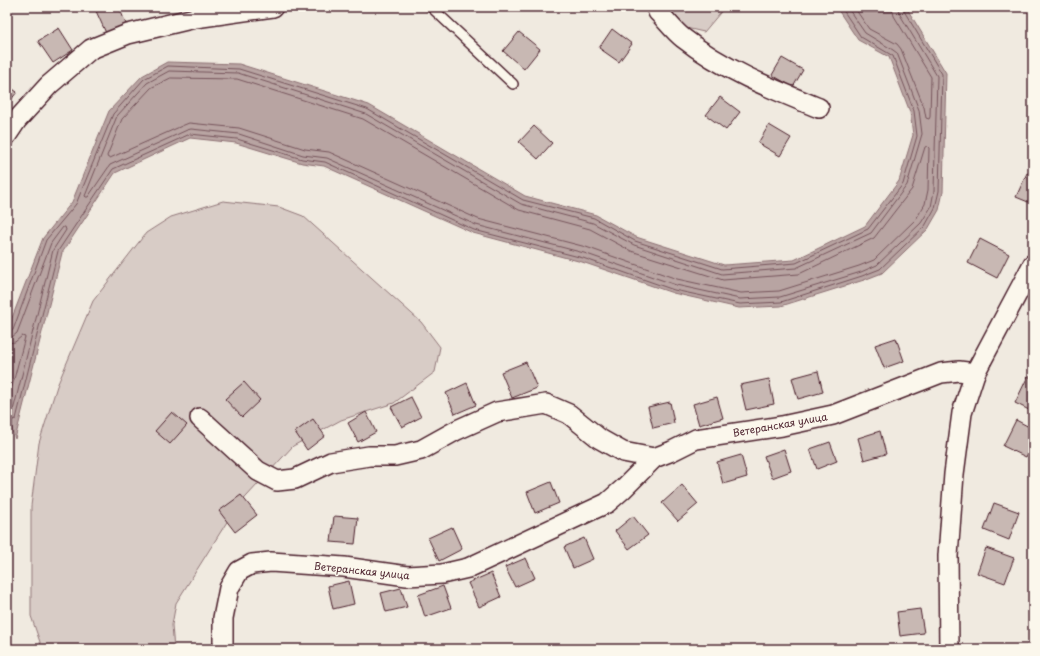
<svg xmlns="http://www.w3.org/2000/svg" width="1040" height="656" font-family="'Playpen Sans',sans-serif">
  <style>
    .green { fill: #d8ccc6; stroke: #917678 }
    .water { fill: #b8a4a2; stroke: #8c6f72 }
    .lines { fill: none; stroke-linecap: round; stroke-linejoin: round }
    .shore { stroke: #76545b; stroke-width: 1 }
    .building { fill: #c8b8b3; stroke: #4a1f2b }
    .lane-casing { stroke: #4a1f2b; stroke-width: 12 }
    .street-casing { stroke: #4a1f2b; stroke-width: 22 }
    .lane { stroke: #fbf7ec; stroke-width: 9 }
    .street { stroke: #fbf7ec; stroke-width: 19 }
    .labels { text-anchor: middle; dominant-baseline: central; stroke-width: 3; stroke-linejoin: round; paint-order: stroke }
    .street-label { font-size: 10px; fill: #4a1f2b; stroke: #fbf7ec }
  </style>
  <rect width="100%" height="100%" fill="#f0eae0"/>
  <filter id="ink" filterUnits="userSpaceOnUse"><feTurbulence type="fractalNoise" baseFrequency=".025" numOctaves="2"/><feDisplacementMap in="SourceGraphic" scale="8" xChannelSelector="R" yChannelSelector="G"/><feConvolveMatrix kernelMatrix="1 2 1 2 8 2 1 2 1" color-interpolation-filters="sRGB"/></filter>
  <g filter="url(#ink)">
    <g class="green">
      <polygon points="668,7 725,7 704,32 686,28"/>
      <polygon points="223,201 279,207 303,216 421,322 440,347 435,372 394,403 341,420 293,446 235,509 176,603 172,625 174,649 44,649 41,645 31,616 31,506 39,443 57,386 93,301 146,233 171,217"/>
    </g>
    <polygon class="water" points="836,7 906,7 946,73 943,192 939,210 928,229 882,273 864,280 781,306 739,308 673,293 582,262 473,233 324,166 302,163 236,143 190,138 115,173 62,253 15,439 7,416 7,339 10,323 43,238 72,202 109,111 142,76 167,62 239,64 369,105 525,196 596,215 636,237 724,265 794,260 865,226 899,181 913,135 910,112 889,57 858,40"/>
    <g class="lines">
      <g class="shore">
        <polyline points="847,7 865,33 893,50 897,53 919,110 922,134 907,185 871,233 796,268 722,274 634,245 593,223 521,204 366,114 238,73 169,71 147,83 117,116 85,196 86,197 88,197 110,165 187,130 191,129 239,134 303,155 327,158 476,225 584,253 676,285 740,299 780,297 861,272 877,265 921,223 931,207 934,191 937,76 899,13 898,7"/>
        <polyline points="854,7 869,29 897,44 901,49 924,107 926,118 929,119 930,117 931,77 894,16 892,7"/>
        <polygon points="171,78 237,79 363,119 519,210 590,229 631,251 723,280 799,274 874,238 912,189 925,147 927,146 929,148 928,190 925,204 916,219 874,260 859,266 779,291 741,293 677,279 586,247 478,219 329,152 305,149 239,128 189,123 184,125 110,158 108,158 107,156 122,119 151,88"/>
        <polyline points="7,332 10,332 13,330 46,240 76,204 113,114 144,79 168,66 239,69 367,109 523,200 594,218 635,241 722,269 796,263 868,229 903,184 917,136 914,111 893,56 861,37 841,7"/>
        <polyline points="7,337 12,337 17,333 51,243 63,227 65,227 66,230 53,250 13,411 7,412"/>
        <polyline points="7,343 15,342 22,336 25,337 7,406"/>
        <polyline points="7,417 10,417 13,420 16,419 58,251 113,169 190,134 237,139 302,159 325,162 474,230 583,258 674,290 740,304 781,302 862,276 880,269 925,226 935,208 939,191 942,74 904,11 903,7"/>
      </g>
    </g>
    <g class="building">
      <polygon points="105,7 119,7 126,24 106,33 96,11"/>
      <polygon points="59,28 73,50 53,63 38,41"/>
      <polygon points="612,29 632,44 619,62 599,48"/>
      <polygon points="519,32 540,49 524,69 503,51"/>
      <polygon points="782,58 803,70 793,87 772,75"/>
      <polygon points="7,85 17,92 7,105"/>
      <polygon points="720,97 740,112 726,130 706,115"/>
      <polygon points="769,125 791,138 780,156 758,143"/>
      <polygon points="534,126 552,143 538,159 519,142"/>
      <polygon points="1027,173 1033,176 1033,204 1016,197"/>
      <polygon points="980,239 1009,254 997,278 968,263"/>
      <polygon points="896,338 904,361 884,368 875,345"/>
      <polygon points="526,362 537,388 512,398 501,372"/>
      <polygon points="818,371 823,392 798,399 792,378"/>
      <polygon points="1028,376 1033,379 1033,412 1015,403"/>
      <polygon points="769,379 774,404 746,410 740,385"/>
      <polygon points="244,382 260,400 242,417 225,399"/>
      <polygon points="467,383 476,405 455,414 446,393"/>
      <polygon points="411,397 421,417 402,427 391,407"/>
      <polygon points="717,397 723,418 699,425 693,404"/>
      <polygon points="670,402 674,423 653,428 648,407"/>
      <polygon points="172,412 187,425 170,444 155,431"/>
      <polygon points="366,412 376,432 358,442 348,423"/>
      <polygon points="313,419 325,436 307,450 295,432"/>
      <polygon points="1016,420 1033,429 1033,442 1026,457 1003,446"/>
      <polygon points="880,431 886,454 864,460 858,438"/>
      <polygon points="830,442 837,461 817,469 810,449"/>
      <polygon points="784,449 791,471 772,478 764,456"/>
      <polygon points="741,455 747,477 723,484 717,462"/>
      <polygon points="551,482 559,503 535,513 527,492"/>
      <polygon points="682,485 698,504 678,521 662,503"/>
      <polygon points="241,495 257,515 235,532 219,511"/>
      <polygon points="994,503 1019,512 1009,540 984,530"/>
      <polygon points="334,516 358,518 355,544 331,542"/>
      <polygon points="633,516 648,535 629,549 615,531"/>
      <polygon points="452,527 462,549 439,561 428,538"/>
      <polygon points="584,538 593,559 573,568 564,547"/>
      <polygon points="986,548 1014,558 1005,583 977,573"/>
      <polygon points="526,558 535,578 515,587 505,567"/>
      <polygon points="491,573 501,597 479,607 468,583"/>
      <polygon points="349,581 354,604 333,609 328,586"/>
      <polygon points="443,586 451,608 425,617 418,595"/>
      <polygon points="401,588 407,607 386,612 381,593"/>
      <polygon points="920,609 924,633 900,636 897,612"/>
    </g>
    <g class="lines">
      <g class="lane-casing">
        <polyline id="lane" points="431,7 513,84"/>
      </g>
      <g class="street-casing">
        <g id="street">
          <path d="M656 7 658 12C666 20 674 31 683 38 724 70 772 89 819 108"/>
          <polyline points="7,135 17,120 49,85 91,49 128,34 195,18 273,7"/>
          <polyline points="200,418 258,471 277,481 295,479 331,462 369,456 395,456 421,450 457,430 497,412 546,404 569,414 600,439 623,452 654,458"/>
          <polyline points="223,649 223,618 229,588 239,571 252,564 271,562 344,567 407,576 442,574 468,568 607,503 623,489 654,458 672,451 696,439 782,426 833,415 941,373 959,371 975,373 1033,264"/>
          <polyline points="949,649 948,556 954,474 962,413 975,373"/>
        </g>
      </g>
      <use href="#lane" class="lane"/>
      <use href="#street" class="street"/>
    </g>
  </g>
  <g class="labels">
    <g class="street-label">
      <text transform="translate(780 424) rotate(-10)">Ветеранская улица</text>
      <text transform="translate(362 570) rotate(6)">Ветеранская улица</text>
    </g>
  </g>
  <rect width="1040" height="656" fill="none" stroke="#fbf7ec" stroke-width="24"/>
  <rect x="12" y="12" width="1016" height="632" fill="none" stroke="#4a1f2b" stroke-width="1.5" filter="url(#ink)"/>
</svg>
